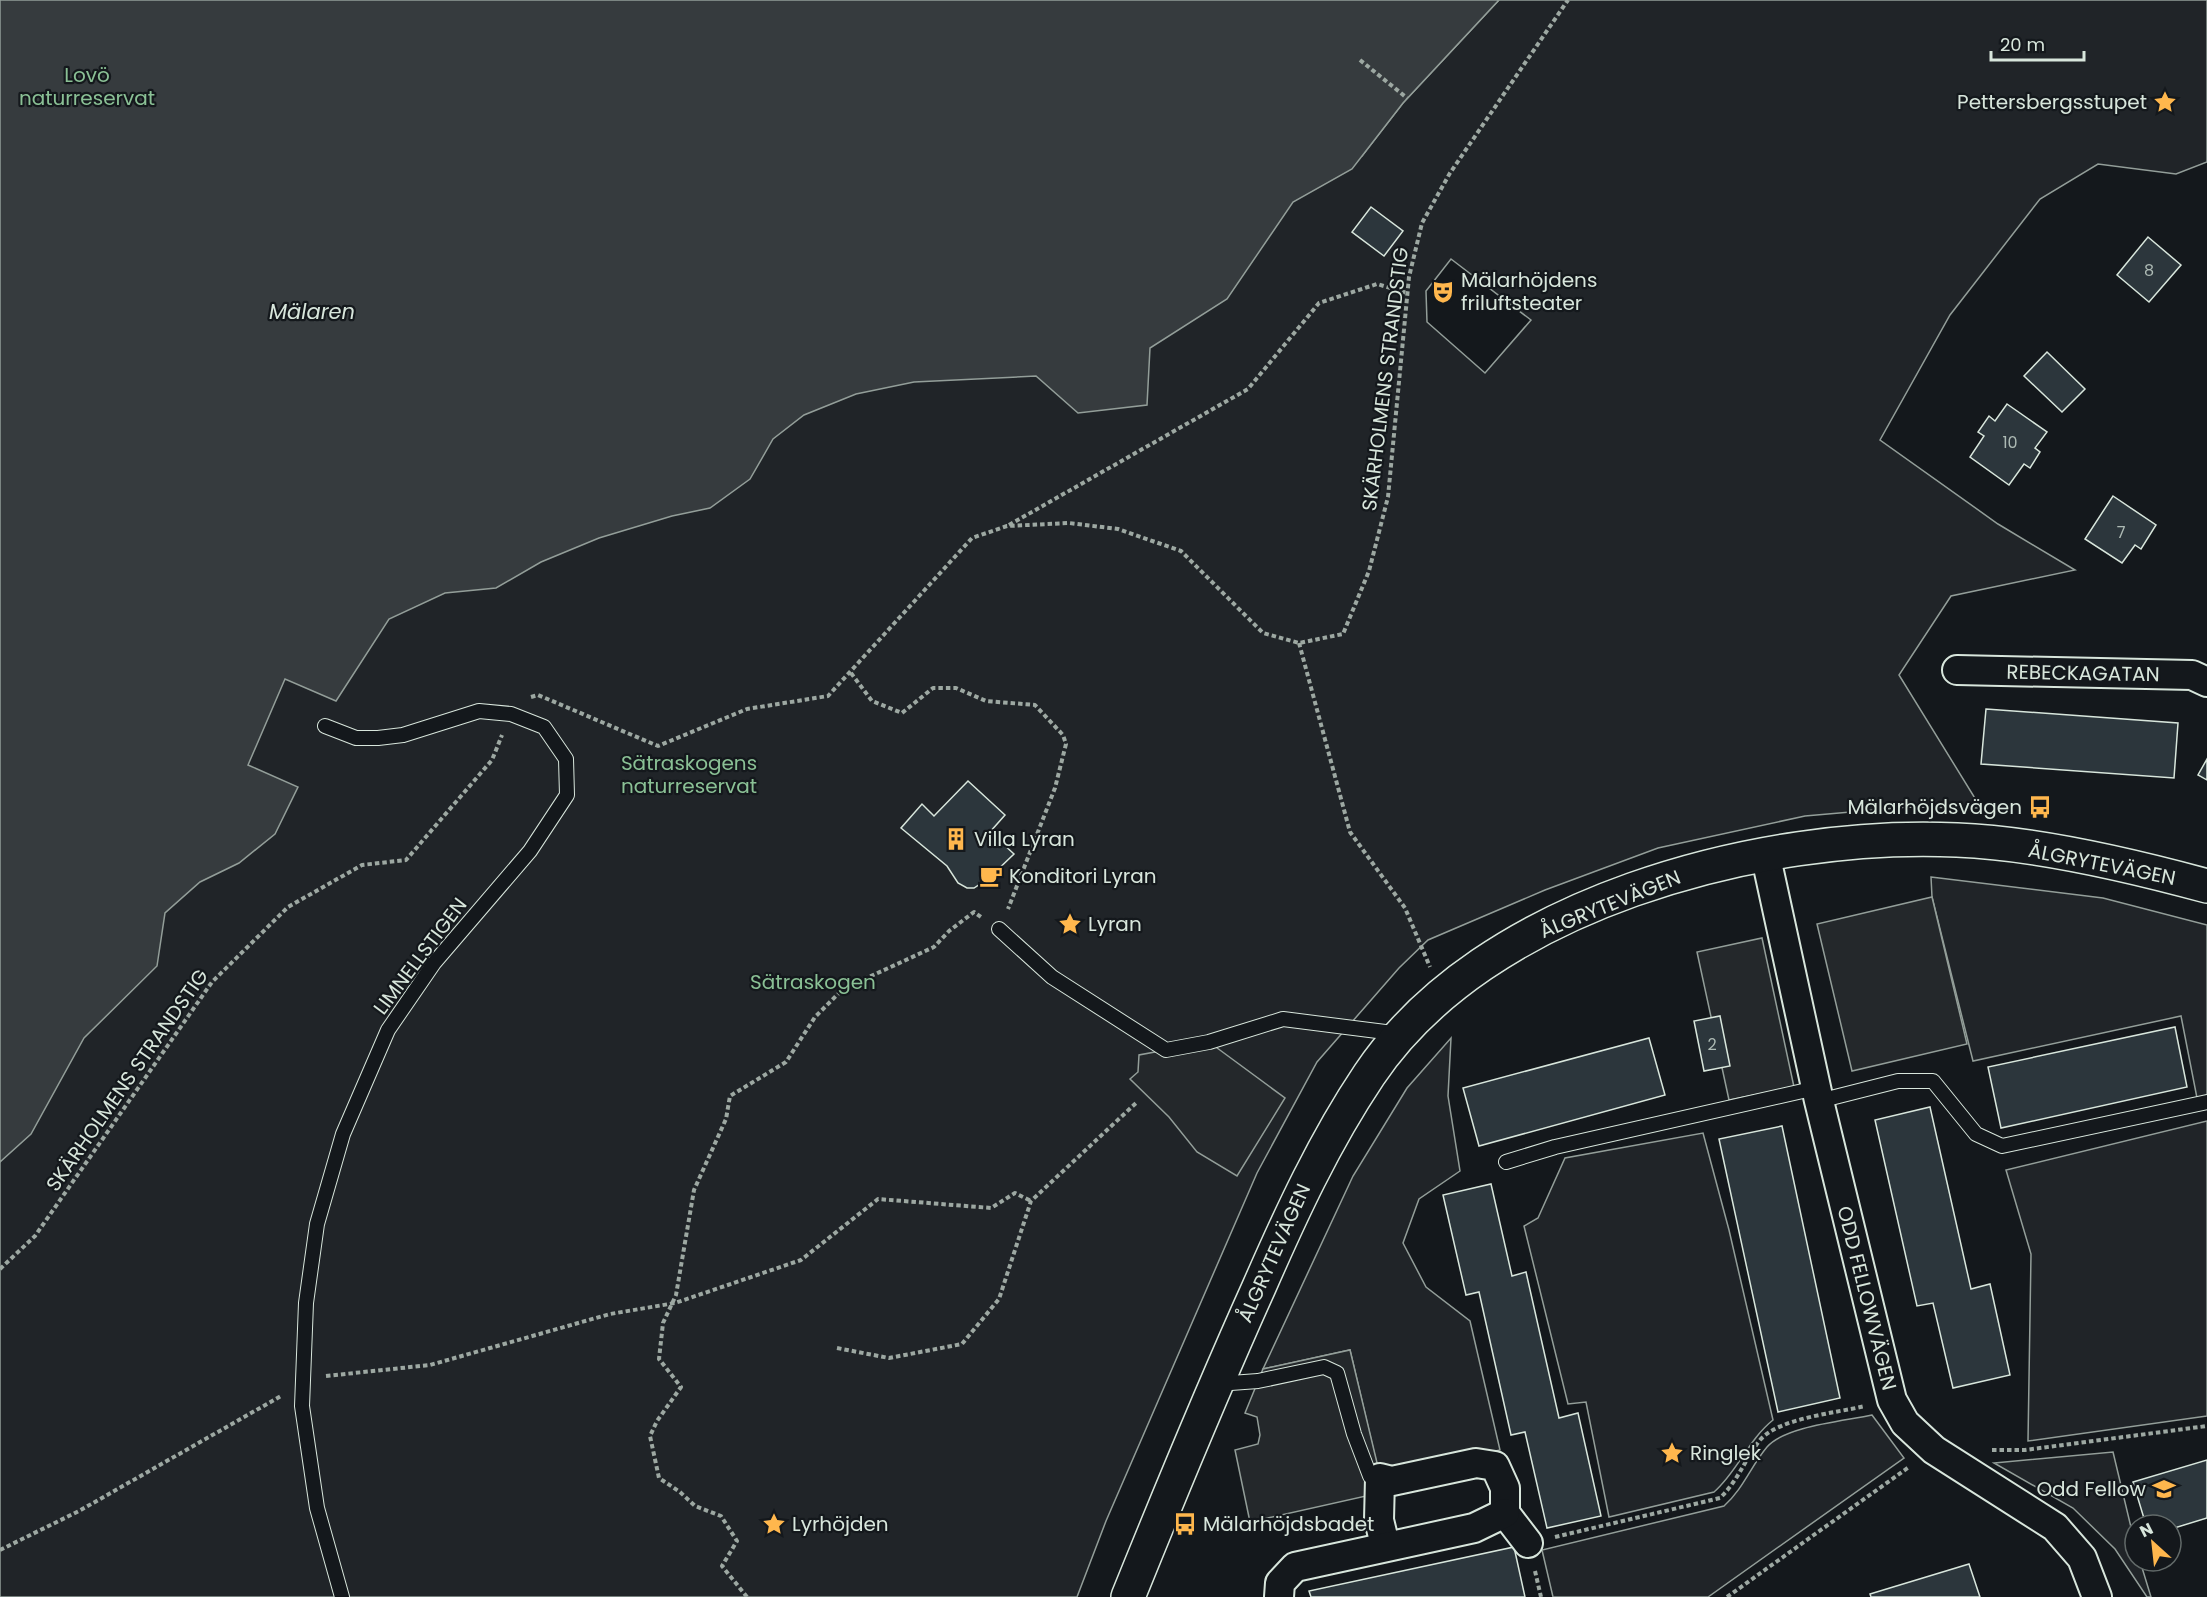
<svg xmlns="http://www.w3.org/2000/svg" width="2207" height="1597" font-family="Poppins,sans-serif">
  <style>
    .green { fill: #202428; stroke: #939e99; stroke-width: 1.5; fill-rule: evenodd }
    .parking { fill: #24282b; stroke: #939e99; stroke-width: 1.5 }
    .water { fill: #363b3e; stroke: #939e99; stroke-width: 1.5 }
    .building { fill: #2c363c; stroke: #d8e6dc; stroke-width: 1.5 }
    .lines { fill: none; stroke-linecap: round; stroke-linejoin: round }
    .lane-casing { stroke: #d8e6dc; stroke-width: 16 }
    .street-casing { stroke: #d8e6dc; stroke-width: 32 }
    .secondary-casing { stroke: #d8e6dc; stroke-width: 36 }
    .path { stroke: #9da8a2; stroke-width: 4; stroke-dasharray: 4.5 3; stroke-linecap: butt }
    .lane { stroke: #14181c; stroke-width: 14 }
    .street { stroke: #14181c; stroke-width: 28 }
    .secondary { stroke: #14181c; stroke-width: 33 }
    .labels { text-anchor: middle; dominant-baseline: central; stroke-width: 4.5; stroke-linejoin: round; paint-order: stroke }
    .number-label { font-size: 16px; fill: #adbab4 }
    .park-label { font-size: 20px; fill: #8ac095; stroke: #14181c }
    .poi-label { font-size: 20px; fill: #d8e6dc; stroke: #14181c; text-anchor: start }
    .street-label { font-size: 20px; fill: #d8e6dc; stroke: #14181c }
    .water-label { font-size: 21px; font-style: italic; fill: #d8e6dc; stroke: #14181c }
  </style>
  <rect width="100%" height="100%" fill="#14181c"/>
  <g class="green">
    <path d="M1499 0H2207V162L2176 174 2098 164 2040 199 1950 315 1880 440 1998 524 2075 570 1951 596 1899 675 1981 808 1908 807 1805 816 1658 848 1545 890 1428 940 1399 968 1317 1062 1257 1173 1106 1521 1077 1597H0V388L1362 156 1403 103ZM1451 259 1531 320 1485 373 1427 322 1426 291Z"/>
    <polygon points="1931,877 2103,898 2207,925 2207,1095 2197,1098 2181,1016 1973,1061 1932,897"/>
    <polygon points="1451,1038 1448,1096 1460,1171 1419,1199 1403,1243 1426,1287 1470,1321 1500,1450 1380,1478 1350,1350 1263,1369 1353,1176 1407,1088"/>
    <polygon points="2207,1121 2207,1416 2028,1441 2031,1254 2006,1170"/>
    <path d="M1703 1133 1729 1230 1773 1420C1748 1440 1738 1471 1714 1492L1609 1517 1586 1402 1568 1404 1524 1226 1538 1218 1565 1158Z"/>
    <path d="M1872 1415 1904 1458 1708 1597H1553L1542 1550 1724 1506C1743 1489 1751 1466 1767 1447 1785 1426 1845 1421 1872 1415Z"/>
    <polygon points="2113,1452 2135,1544 2135,1561 2140,1561 2151,1597 2147,1597 2115,1549 2073,1508 1994,1463"/>
  </g>
  <g class="parking">
    <polygon points="1932,897 1967,1044 1852,1071 1817,924"/>
    <polygon points="1762,938 1794,1087 1729,1100 1697,952"/>
    <polygon points="1209,1042 1285,1098 1237,1176 1197,1152 1169,1117 1130,1079 1138,1072 1139,1055"/>
    <polygon points="1350,1350 1384,1492 1250,1522 1235,1450 1258,1444 1260,1435 1257,1417 1245,1413 1263,1369"/>
  </g>
  <polygon class="water" points="0,0 1499,0 1403,103 1352,169 1293,202 1227,299 1150,348 1147,405 1078,413 1036,376 914,382 856,394 804,415 773,439 750,479 710,508 672,516 599,538 541,562 496,588 445,593 389,619 336,701 285,679 248,765 298,787 275,834 239,863 200,882 165,913 157,966 84,1038 31,1134 0,1162"/>
  <g class="building">
    <polygon points="1371,207 1403,231 1384,256 1352,232"/>
    <polygon points="2148,237 2181,265 2149,302 2117,275"/>
    <polygon points="2047,352 2085,389 2062,412 2024,376"/>
    <polygon points="2007,404 2047,432 2035,448 2040,452 2030,468 2024,464 2009,485 1970,457 1984,436 1978,432 1989,416 1995,421"/>
    <polygon points="2113,496 2156,525 2141,549 2135,545 2122,563 2085,539"/>
    <polygon points="1986,709 2178,723 2174,778 1981,764"/>
    <polygon points="2207,759 2207,780 2198,775"/>
    <polygon points="968,781 1005,815 990,832 1014,854 991,876 985,873 983,882 974,888 967,888 958,883 947,866 901,828 922,804 934,816"/>
    <polygon points="1720,1016 1730,1066 1704,1071 1694,1021"/>
    <polygon points="2175,1027 2187,1087 2001,1128 1988,1067"/>
    <polygon points="1649,1038 1665,1095 1479,1146 1463,1088"/>
    <polygon points="1930,1107 1971,1289 1990,1284 2010,1375 1953,1388 1933,1303 1917,1306 1875,1120"/>
    <polygon points="1782,1126 1840,1398 1778,1412 1719,1139"/>
    <polygon points="1491,1184 1512,1276 1526,1272 1559,1418 1578,1413 1601,1516 1547,1528 1525,1432 1511,1435 1479,1292 1466,1295 1443,1195"/>
    <polygon points="2207,1460 2207,1518 2171,1529 2171,1525 2146,1525 2133,1482"/>
    <polygon points="1514,1547 1525,1597 1311,1597 1309,1591"/>
    <polygon points="1969,1564 1980,1597 1871,1597 1870,1594"/>
  </g>
  <g class="lines">
    <g class="lane-casing">
      <g id="lane">
        <polyline points="325,726 356,738 378,738 403,735 479,711 511,714 544,727 566,759 567,795 530,851 434,963 388,1030 343,1134 317,1224 306,1303 302,1406 317,1508 342,1597"/>
        <polyline points="999,929 1052,977 1166,1050 1209,1042 1283,1019 1401,1034"/>
        <polyline points="1819,1101 1898,1081 1933,1081 1976,1134 2002,1146 2207,1102"/>
        <polyline points="1506,1162 1555,1147 1816,1088"/>
        <polyline points="1217,1384 1258,1381 1324,1367 1337,1373 1354,1434 1370,1476 1380,1478"/>
      </g>
    </g>
    <g class="street-casing">
      <g id="street">
        <polyline points="1957,670 2192,675 2207,682"/>
        <polyline points="1765,853 1819,1101 1892,1400 1905,1423 1934,1450 2055,1527 2082,1558 2097,1597"/>
        <polyline points="1385,1545 1379,1520 1380,1478 1392,1481 1476,1463 1495,1466 1505,1488 1505,1513 1528,1543"/>
        <polyline points="1279,1597 1280,1583 1295,1567 1474,1528 1505,1513"/>
      </g>
    </g>
    <g class="secondary-casing">
      <path id="secondary" d="M1128 1597C1170 1493 1213 1389 1259 1287 1291 1214 1324 1142 1369 1075 1484 903 1761 831 1957 840 2037 843 2130 865 2207 886"/>
    </g>
    <g class="path">
      <polyline points="1360,60 1407,98"/>
      <polyline points="1009,525 1248,389 1319,303 1377,284 1407,293"/>
      <polyline points="1299,643 1350,832 1405,908 1430,967"/>
      <polyline points="851,673 872,701 902,713 933,688 956,688 986,701 1035,705 1063,735 1066,744 1055,788 1008,909"/>
      <polyline points="531,697 538,695 658,746 747,709 828,696 972,538 1007,526 1069,523 1118,529 1181,551 1263,633 1299,643 1343,634 1369,571 1388,497 1409,277 1422,223 1450,173 1568,0"/>
      <polyline points="0,1269 35,1236 212,982 288,907 362,865 406,860 492,760 502,735"/>
      <polyline points="837,1348 889,1358 962,1344 999,1299 1031,1201 1136,1103"/>
      <polyline points="326,1376 430,1365 610,1314 675,1303 801,1260 878,1199 991,1208 1015,1193 1031,1201"/>
      <polyline points="1992,1450 2025,1450 2207,1426"/>
      <path d="M1555 1537 1720 1498C1738 1481 1745 1459 1760 1440 1779 1418 1836 1413 1865 1406"/>
      <polyline points="0,1550 79,1511 281,1396"/>
      <polyline points="1535,1571 1541,1597"/>
      <polyline points="747,1597 722,1566 737,1541 721,1516 695,1506 680,1492 659,1478 650,1436 657,1421 681,1387 659,1359 663,1323 676,1295 694,1190 726,1119 730,1096 786,1062 815,1017 843,989 934,947 949,931 974,912 981,917"/>
      <polyline points="1727,1597 1909,1467"/>
    </g>
    <use href="#lane" class="lane"/>
    <use href="#street" class="street"/>
    <use href="#secondary" class="secondary"/>
  </g>
  <defs>
    <g id="sight-bare" transform="scale(1.8)"><path d="M0-6L1.8-2.2L6-1.7L2.9 1.2L3.7 5.4L0 3.3L-3.7 5.4L-2.9 1.2L-6-1.7L-1.8-2.2Z" fill="#ffb74d" stroke="#14181c" stroke-width="2.5" paint-order="stroke"/></g>
    <g id="theatre-bare" transform="scale(1.8)"><path d="M-5-5.5Q0-4 5-5.5V0Q5 5 0 6Q-5 5-5 0ZM-3.3-2.5H-1v1.5H-3.3ZM1-2.5H3.3v1.5H1ZM-2.8 1Q0 5.5 2.8 1Z" fill="#ffb74d" stroke="#14181c" stroke-width="2.5" paint-order="stroke"/></g>
    <g id="bus-bare" transform="scale(1.8)"><path d="M-5-6H5V4H4V6H2V4H-2V6H-4V4H-5ZM-3.5-4V0h7V-4ZM-3.5 1.2v1.5H-2V1.2ZM2 1.2v1.5H3.5V1.2Z" fill="#ffb74d" stroke="#14181c" stroke-width="2.5" paint-order="stroke"/></g>
    <g id="building-bare" transform="scale(1.8)"><path d="M-4-6H4V6H1V3H-1V6H-4ZM-2.5-4.3h1.7v1.8h-1.7ZM.8-4.3h1.7v1.8H.8ZM-2.5-1h1.7V.8h-1.7ZM.8-1h1.7V.8H.8Z" fill="#ffb74d" stroke="#14181c" stroke-width="2.5" paint-order="stroke"/></g>
    <g id="cafe-bare" transform="scale(1.8)"><path d="M-5.5-4.5H6V0H3Q3 3.5 0 3.5H-2.5Q-5.5 3.5-5.5 0ZM3-3.2v2h1.7v-2ZM-6 4.5H4V6H-6Z" fill="#ffb74d" stroke="#14181c" stroke-width="2.5" paint-order="stroke"/></g>
    <g id="school-bare" transform="scale(1.8)"><path d="M0-5L7-2L0 1L-7-2ZM-4 1L0 2.5L4 1V4Q0 6-4 4Z" fill="#ffb74d" stroke="#14181c" stroke-width="2.5" paint-order="stroke"/></g>
  </defs>
  <g fill-rule="evenodd">
    <use href="#sight-bare" x="2165" y="102"/>
    <use href="#theatre-bare" x="1443" y="292"/>
    <use href="#bus-bare" x="2040" y="807"/>
    <use href="#building-bare" x="956" y="839"/>
    <use href="#cafe-bare" x="991" y="876"/>
    <use href="#sight-bare" x="1070" y="924"/>
    <use href="#sight-bare" x="1672" y="1453"/>
    <use href="#school-bare" x="2164" y="1489"/>
    <use href="#sight-bare" x="774" y="1524"/>
    <use href="#bus-bare" x="1185" y="1524"/>
  </g>
  <g class="labels">
    <g class="number-label">
      <text x="2149" y="270">8</text>
      <text x="2010" y="442">10</text>
      <text x="2121" y="532">7</text>
      <text x="1712" y="1044">2</text>
    </g>
    <g class="park-label">
      <text x="87" y="75">Lovö<tspan x="87" dy="23">naturreservat</tspan></text>
      <text x="689" y="763">Sätraskogens<tspan x="689" dy="23">naturreservat</tspan></text>
      <text x="813" y="982">Sätraskogen</text>
    </g>
    <g class="poi-label">
      <text x="2147" y="102" text-anchor="end">Pettersbergsstupet</text>
      <text x="1461" y="280">Mälarhöjdens<tspan x="1461" dy="23">friluftsteater</tspan></text>
      <text x="2022" y="807" text-anchor="end">Mälarhöjdsvägen</text>
      <text x="974" y="839">Villa Lyran</text>
      <text x="1009" y="876">Konditori Lyran</text>
      <text x="1088" y="924">Lyran</text>
      <text x="1690" y="1453">Ringlek</text>
      <text x="2146" y="1489" text-anchor="end">Odd Fellow</text>
      <text x="792" y="1524">Lyrhöjden</text>
      <text x="1203" y="1524">Mälarhöjdsbadet</text>
    </g>
    <g class="street-label">
      <text transform="translate(1385 379) rotate(-83)">SKÄRHOLMENS STRANDSTIG</text>
      <text transform="translate(2083 673) rotate(1)">REBECKAGATAN</text>
      <text transform="translate(2102 864) rotate(11)">ÅLGRYTEVÄGEN</text>
      <text transform="translate(1610 904) rotate(-22)">ÅLGRYTEVÄGEN</text>
      <text transform="translate(420 956) rotate(-53)">LIMNELLSTIGEN</text>
      <text transform="translate(127 1080) rotate(-55)">SKÄRHOLMENS STRANDSTIG</text>
      <text transform="translate(1274 1253) rotate(-66)">ÅLGRYTEVÄGEN</text>
      <text transform="translate(1867 1298) rotate(76)">ODD FELLOWVÄGEN</text>
    </g>
    <g class="water-label">
      <text x="312" y="311">Mälaren</text>
    </g>
  </g>
  <g transform="translate(2153 1543) rotate(333)"><circle r="28" fill="#14181c" stroke="#626a69" stroke-width="1.5"/>
  <path d="M0-4.5L10 22L0 15L-10 22Z" fill="#ffb74d"/>
  <text y="-9" font-size="16" font-weight="bold" text-anchor="middle" fill="#d8e6dc">N</text>
  </g>
  <path d="M1991 51v9h93v-9" fill="none" stroke="#d8e6dc" stroke-width="3"/>
  <text x="2000" y="51" font-size="18" fill="#d8e6dc" stroke="#14181c" stroke-width="4.5" paint-order="stroke">20 m</text>
</svg>
